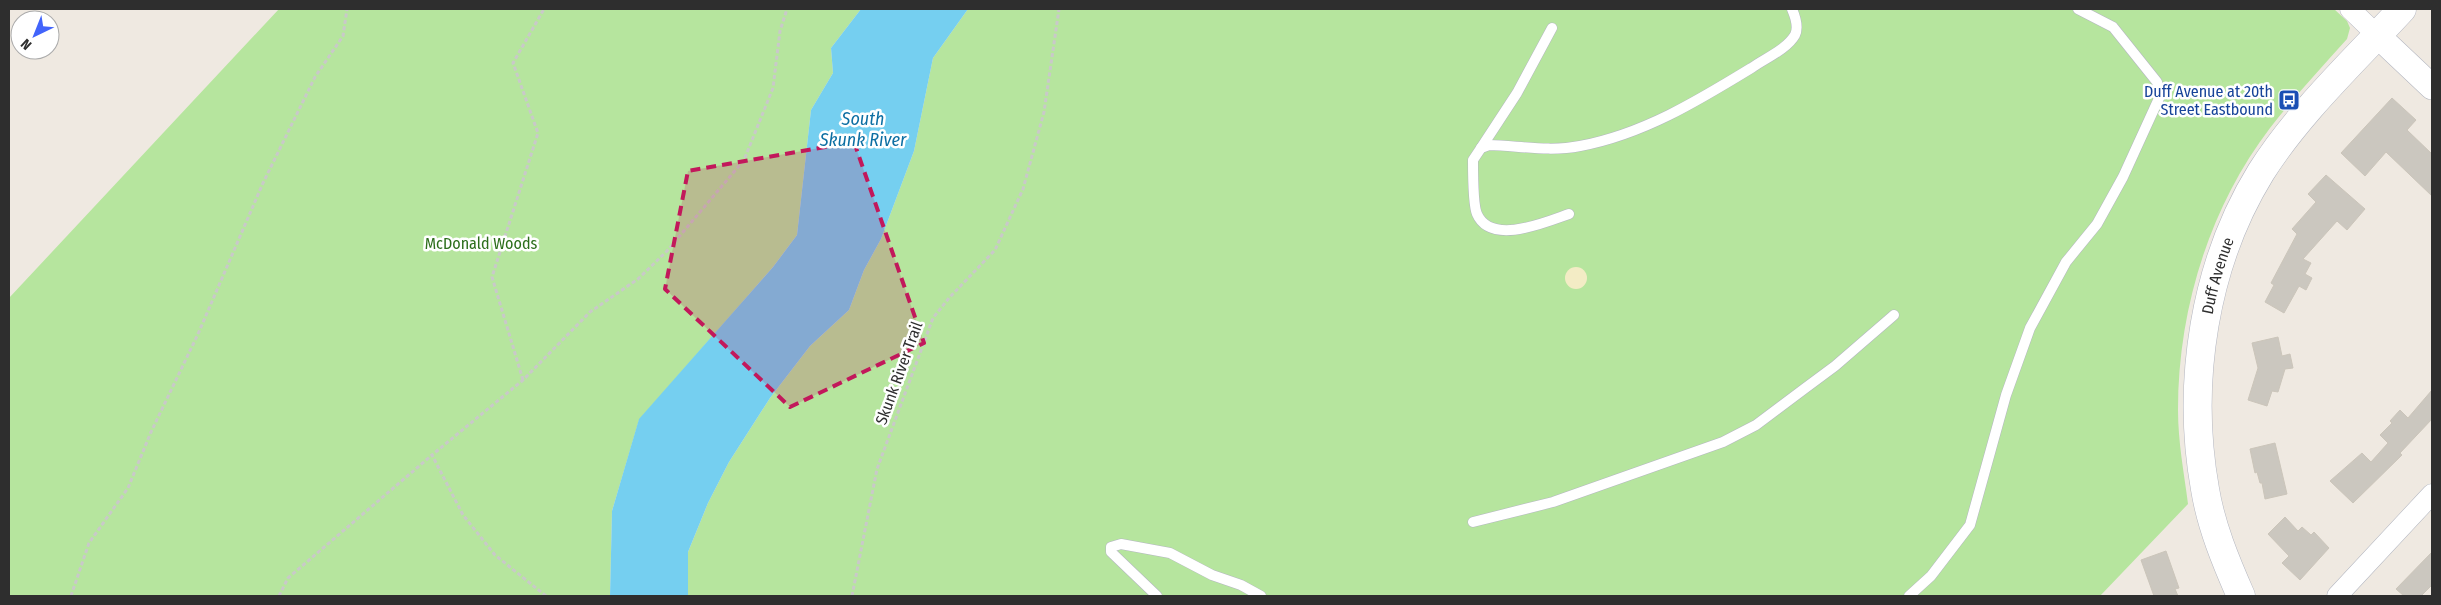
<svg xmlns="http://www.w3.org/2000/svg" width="2441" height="605" font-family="'Fira Sans Condensed',sans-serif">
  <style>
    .green { fill: #b6e59e }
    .sand { fill: #f3ecc5 }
    .water { fill: #75cff0 }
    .building { fill: #cbc7bf; stroke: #cbc5ba }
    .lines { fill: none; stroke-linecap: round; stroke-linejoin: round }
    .service-casing { stroke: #b4b7c1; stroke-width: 11 }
    .minor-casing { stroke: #b4b7c1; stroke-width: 21 }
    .tertiary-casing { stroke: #b4b7c1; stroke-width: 26 }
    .secondary-casing { stroke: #b4b7c1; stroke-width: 29 }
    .path { stroke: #c9c9c9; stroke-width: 3; stroke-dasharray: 4 2.5; stroke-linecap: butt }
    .service { stroke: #fff; stroke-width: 10 }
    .minor { stroke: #fff; stroke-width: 20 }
    .tertiary { stroke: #fff; stroke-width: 25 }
    .secondary { stroke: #fff; stroke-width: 28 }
    .marked { fill: #c2185b; fill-opacity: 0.2; stroke: #c2185b; stroke-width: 4; stroke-dasharray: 10 6; stroke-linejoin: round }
    .labels { text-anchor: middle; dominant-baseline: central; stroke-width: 5; stroke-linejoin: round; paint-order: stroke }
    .transit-label { font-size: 16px; fill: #164399; stroke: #fff; text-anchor: end }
    .park-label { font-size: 16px; fill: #2c6e1b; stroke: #fff }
    .street-label { font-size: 16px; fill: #2e2e2e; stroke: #fff }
    .water-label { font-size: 18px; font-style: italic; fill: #0d6fa3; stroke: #fff }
  </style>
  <rect width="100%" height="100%" fill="#efe9e1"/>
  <g class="green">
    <polygon points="279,9 861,9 831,48 833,73 811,110 797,235 773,267 639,420 612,511 610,596 9,596 9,298"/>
    <path d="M968 9H2334L2347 21 2350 28 2347 39C2321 68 2294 97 2270 128 2209 208 2178 310 2178 410 2178 442 2184 473 2188 504L2100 596H688V552L708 503 729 462 770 398 810 346 849 310 864 270 881 239 914 151 933 58Z"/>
  </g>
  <circle class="sand" cx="1576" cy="278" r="11"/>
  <polygon class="water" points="861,9 968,9 933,58 914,151 881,239 864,270 849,310 810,346 770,398 729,462 708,503 688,552 688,596 610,596 612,511 639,419 773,267 797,235 811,110 833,73 831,48"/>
  <g class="building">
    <polygon points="2392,98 2416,120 2407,130 2432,154 2432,196 2386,152 2365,176 2341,153"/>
    <polygon points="2326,175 2365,209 2347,230 2337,221 2303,259 2311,263 2305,274 2312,278 2306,290 2299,286 2284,313 2265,302 2274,285 2271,283 2297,234 2292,229 2316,202 2308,194"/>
    <polygon points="2278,337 2282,356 2290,354 2293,368 2285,369 2278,392 2272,391 2267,406 2248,400 2258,368 2252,343"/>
    <polygon points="2432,390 2432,419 2400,453 2402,455 2353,503 2330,481 2362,453 2371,462 2388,443 2380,435 2392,423 2390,421 2400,410 2408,418"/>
    <polygon points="2275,443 2287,494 2265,499 2262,483 2260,483 2257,472 2255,473 2250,449"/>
    <polygon points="2285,517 2298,531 2302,527 2311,535 2314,532 2329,548 2300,580 2282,563 2289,556 2268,534"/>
    <polygon points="2166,551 2179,588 2175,589 2178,596 2154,596 2141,560"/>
    <polygon points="2432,552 2432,585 2421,596 2404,596 2396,589"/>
  </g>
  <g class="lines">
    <g class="service-casing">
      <g id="service">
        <polyline points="1481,148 1517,93 1552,28"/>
        <path d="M1569 214C1546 222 1491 246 1477 214 1473 205 1473 171 1473 160L1481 148 1489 145C1520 146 1550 152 1580 146 1644 134 1699 100 1753 67 1766 58 1787 49 1795 35 1799 27 1795 16 1792 9"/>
        <polyline points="1473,522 1553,502 1723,442 1756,425 1804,389 1835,366 1894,315"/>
        <polyline points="1157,596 1111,552 1111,547 1121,544 1170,553 1212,575 1241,585 1261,596"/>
        <polyline points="1909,596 1931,576 1970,525 2006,395 2030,328 2066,262 2097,224 2123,177 2160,96 2157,82 2113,27 2078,9"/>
      </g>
    </g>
    <g class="minor-casing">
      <g id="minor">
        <polyline points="2350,9 2378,36"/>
        <polyline points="2337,596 2432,494"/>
      </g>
    </g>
    <g class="tertiary-casing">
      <polyline id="tertiary" points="2378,36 2432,87"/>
    </g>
    <g class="secondary-casing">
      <g id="secondary">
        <path id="s1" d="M2241 596C2226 562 2211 526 2205 489 2186 383 2204 264 2261 172 2298 113 2356 59 2402 9"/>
      </g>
    </g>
    <g class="path">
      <polyline points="523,380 492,277 538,133 513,63 544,9"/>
      <polyline points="71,596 89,543 128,488 151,432 198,334 263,183 315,77 343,36 347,9"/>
      <polyline points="279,596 288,578 432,455"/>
      <polyline points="546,596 495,555 463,515 432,455 523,380 590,312 638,279 667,251 744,160 773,88 780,31 787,9"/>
      <polyline points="852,596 877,469 933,318 949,298 995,250 1023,189 1044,112 1059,9"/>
    </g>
    <use href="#service" class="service"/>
    <use href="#minor" class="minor"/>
    <use href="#tertiary" class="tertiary"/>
    <use href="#secondary" class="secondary"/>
  </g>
  <path class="marked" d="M854 142 924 343 790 407 665 289 688 171Z"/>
  <defs>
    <g id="bus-square" transform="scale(1.125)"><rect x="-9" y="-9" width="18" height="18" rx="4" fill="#1a4fb4" stroke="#fff"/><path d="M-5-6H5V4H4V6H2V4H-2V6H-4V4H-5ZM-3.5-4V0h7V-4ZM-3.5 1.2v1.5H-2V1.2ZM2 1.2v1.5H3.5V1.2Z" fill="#fff"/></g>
  </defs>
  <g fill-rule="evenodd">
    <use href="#bus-square" x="2289" y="100"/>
  </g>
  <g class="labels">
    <g class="transit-label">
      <text x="2273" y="91">Duff Avenue at 20th<tspan x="2273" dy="18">Street Eastbound</tspan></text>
    </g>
    <g class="park-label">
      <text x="481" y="243">McDonald Woods</text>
    </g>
    <g class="street-label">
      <text stroke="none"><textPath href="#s1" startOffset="329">Duff Avenue</textPath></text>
      <text transform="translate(899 373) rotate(-70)">Skunk River Trail</text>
    </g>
    <g class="water-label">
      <text x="863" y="119">South<tspan x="863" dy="21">Skunk River</tspan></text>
    </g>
  </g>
  <rect width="2441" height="605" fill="none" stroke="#2e2e2e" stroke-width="20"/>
  <g transform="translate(35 35) rotate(223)"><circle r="24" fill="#ffffff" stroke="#ababab"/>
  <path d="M0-4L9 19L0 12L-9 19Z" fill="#4264fb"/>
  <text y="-8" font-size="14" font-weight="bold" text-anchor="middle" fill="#2e2e2e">N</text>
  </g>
</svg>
